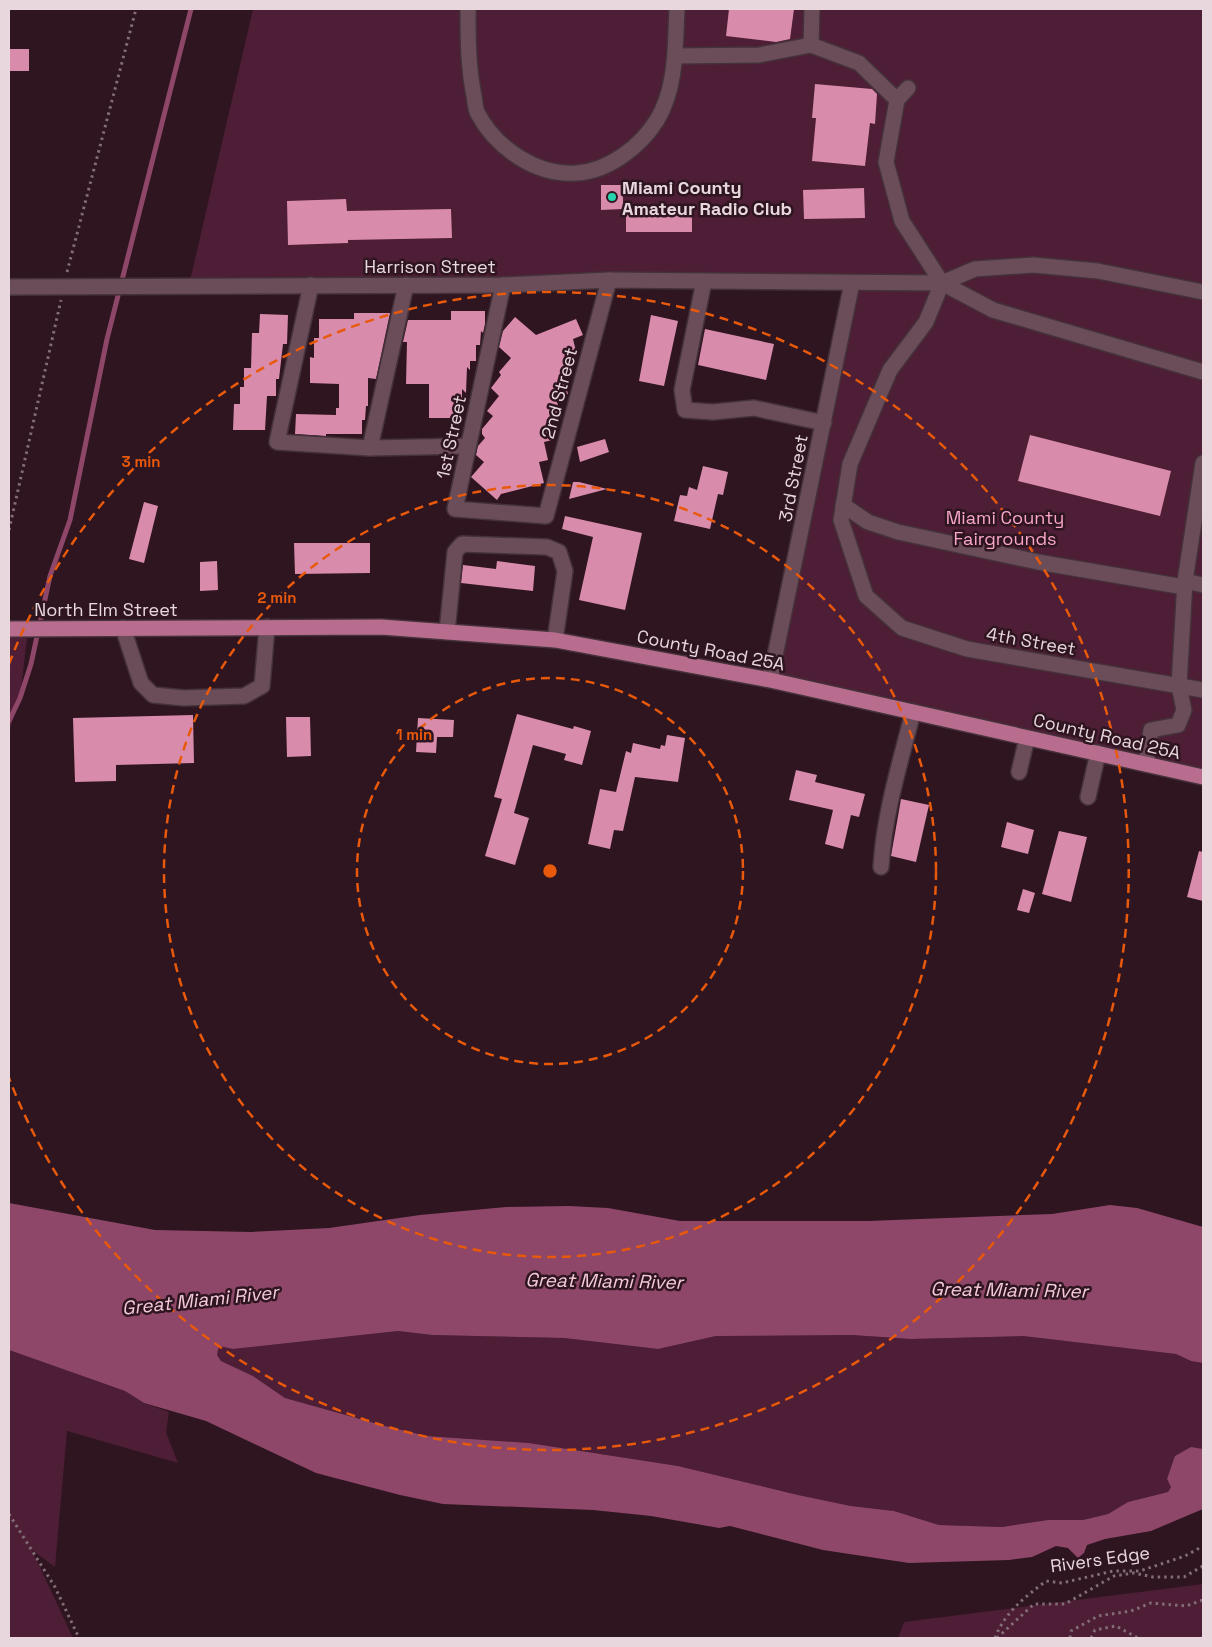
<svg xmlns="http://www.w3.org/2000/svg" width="1212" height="1647" font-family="'Space Grotesk',sans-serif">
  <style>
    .green { fill: #4d1e35 }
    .water { fill: #8e4768 }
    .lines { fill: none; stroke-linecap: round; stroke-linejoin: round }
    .stream { stroke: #8e4768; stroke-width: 5 }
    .building { fill: #d98bac }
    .minor-casing { stroke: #443139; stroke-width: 18 }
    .major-casing { stroke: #443139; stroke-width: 18 }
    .path { stroke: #826c75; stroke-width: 3; stroke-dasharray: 2.5 4; stroke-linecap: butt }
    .minor { stroke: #6a4d59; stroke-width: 15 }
    .major { stroke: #b86d8f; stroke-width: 15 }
    .ring { fill: none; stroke: #e8590c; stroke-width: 2.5; stroke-dasharray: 9 6 }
    .poi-dot { fill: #26d5ae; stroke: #2e1520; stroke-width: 2 }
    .labels { text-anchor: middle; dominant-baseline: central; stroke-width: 5; stroke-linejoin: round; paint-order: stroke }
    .poi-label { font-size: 18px; font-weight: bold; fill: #e9d7de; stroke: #2e1520; text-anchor: start }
    .street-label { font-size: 18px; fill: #e9d7de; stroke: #2e1520 }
    .park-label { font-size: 18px; fill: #f9a6ca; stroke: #2e1520 }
    .water-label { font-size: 19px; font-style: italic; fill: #f5cadb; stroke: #2e1520 }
    .centre { fill: #e8590c; stroke: #2e1520; stroke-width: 2.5 }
    .ring-label { font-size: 15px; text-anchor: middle; font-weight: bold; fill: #e8590c; stroke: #2e1520; stroke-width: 5; stroke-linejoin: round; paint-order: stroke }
  </style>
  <rect width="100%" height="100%" fill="#2e1520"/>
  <g class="green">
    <polygon points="253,9 1203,9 1203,777 770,680 852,284 189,285"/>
    <polygon points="9,629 28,629 20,698 9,732"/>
    <polygon points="398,1331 432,1335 564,1338 658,1349 716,1336 852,1335 911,1339 1023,1336 1176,1354 1191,1361 1203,1363 1203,1449 1190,1448 1172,1468 1167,1479 1171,1487 1168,1492 1128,1502 1108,1514 1083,1520 1048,1520 1002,1527 939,1525 894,1511 851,1506 798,1495 678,1466 529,1443 427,1436 385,1426 285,1398 253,1376 221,1361 217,1355 219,1346 233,1349"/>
    <polygon points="9,1350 125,1391 144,1403 169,1412 166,1432 178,1463 67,1431 55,1567 32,1550 73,1638 9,1638"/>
    <polygon points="1203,1584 1203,1638 898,1638 904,1622"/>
  </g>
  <polygon class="water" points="9,1203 155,1230 251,1232 329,1228 420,1215 506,1207 569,1206 608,1208 680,1221 868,1221 1052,1214 1110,1205 1137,1208 1203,1227 1203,1363 1191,1361 1176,1354 1023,1336 911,1339 852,1335 716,1336 658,1349 564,1338 432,1335 398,1331 233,1349 219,1346 217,1355 221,1361 253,1376 285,1398 385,1426 427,1436 529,1443 678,1466 798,1495 851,1506 894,1511 939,1525 1002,1527 1048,1520 1083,1520 1108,1514 1128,1502 1168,1492 1171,1487 1167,1479 1175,1456 1191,1447 1203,1449 1203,1509 1151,1531 1105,1539 1087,1545 1084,1553 1078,1558 1068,1548 1056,1546 1032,1557 1009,1560 909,1563 823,1550 730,1526 719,1528 651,1516 593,1510 443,1504 400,1495 316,1473 206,1421 144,1403 125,1391 9,1350"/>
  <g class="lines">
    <polyline class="stream" points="9,721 20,698 31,664 50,576 70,520 107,339 191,9"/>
  </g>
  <g class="building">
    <polygon points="729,9 794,9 790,39 776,42 726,36"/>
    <rect x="9" y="49" width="20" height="22"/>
    <polygon points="815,84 872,89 877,94 875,124 870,123 865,166 812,161 816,118 812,118"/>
    <polygon points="601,185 623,185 623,209 601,210"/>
    <polygon points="864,188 865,218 804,219 803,190"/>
    <polygon points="346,199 347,211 451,209 452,238 348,240 348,243 288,245 287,201"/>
    <rect x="626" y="208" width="66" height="24"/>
    <polygon points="451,311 485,311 485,324 483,333 481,331 480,345 476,345 476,361 470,361 470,370 467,367 466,393 462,389 462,418 429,418 429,384 406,384 407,342 403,342 408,320 451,320"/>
    <polygon points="354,313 390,313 376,379 368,378 368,406 366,406 365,420 362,420 362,434 326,434 326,436 295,434 296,414 336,415 336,408 339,408 339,384 310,383 310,357 314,358 314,338 319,338 319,319 354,319"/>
    <polygon points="260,314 288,315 287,344 283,344 279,379 276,379 276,396 267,396 265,430 233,430 234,404 240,404 240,387 244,387 244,368 251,368 252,333 259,333"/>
    <polygon points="651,315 678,321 664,386 639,381"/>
    <polygon points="515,317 536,335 576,319 583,335 573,339 576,351 567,353 573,374 563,376 568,394 556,397 561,418 551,420 556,439 544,442 548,460 539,462 544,483 501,494 497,500 471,477 484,462 476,455 478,446 485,438 482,434 482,429 493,416 487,411 499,396 491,388 501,375 499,372 511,358 499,347 503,331"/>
    <polygon points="705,329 774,344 766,380 698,365"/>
    <polygon points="1030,435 1171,471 1160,516 1018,481"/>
    <polygon points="605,439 609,452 580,462 577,447"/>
    <polygon points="703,466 728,472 723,495 718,494 710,529 674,521 680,495 687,496 689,487 697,490"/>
    <polygon points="573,482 579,482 607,489 569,499"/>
    <polygon points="144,502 158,506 144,563 129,559"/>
    <polygon points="565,516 642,533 625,610 579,600 593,537 562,529"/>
    <polygon points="294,543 370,543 370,573 295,574"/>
    <polygon points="217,561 218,590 200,591 200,562"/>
    <polygon points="497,561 535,566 533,591 461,583 463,565 496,569"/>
    <polygon points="517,714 573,729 574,726 591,731 582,765 564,760 566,754 533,745 514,813 529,818 515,865 485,856 502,799 494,797"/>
    <polygon points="193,715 194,763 116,765 116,781 75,782 73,718"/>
    <polygon points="286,717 310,717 311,756 287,757"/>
    <polygon points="418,718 454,720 453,737 437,737 436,753 416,752"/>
    <polygon points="667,735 685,738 678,782 635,777 623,831 614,830 610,849 588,844 600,789 616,792 626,751 631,753 633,743 660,749 661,745 665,746"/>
    <polygon points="796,770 817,775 815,782 865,794 859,817 851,815 843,849 825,844 833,810 789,800"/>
    <polygon points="901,799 929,805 916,862 891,856"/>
    <polygon points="1007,822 1034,830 1028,854 1001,847"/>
    <polygon points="1059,831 1087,837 1071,902 1042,894"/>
    <polygon points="1199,851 1203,852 1203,901 1187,897"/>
    <polygon points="1023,889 1035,893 1029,913 1017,910"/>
  </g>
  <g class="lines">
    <g class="minor-casing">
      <g id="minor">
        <path d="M468 9C468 38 468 66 474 96 475 101 475 109 478 114 497 149 537 176 577 173 609 171 641 146 657 120 677 87 675 45 677 9"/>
        <polyline points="811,45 812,9"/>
        <polyline points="675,56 759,55 811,45 859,63 897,100"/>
        <polyline points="908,88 897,100 886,162 902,221 942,283 926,322 890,370 850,464 841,520 866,596 902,628 967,649 1203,690"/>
        <polyline points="704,281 682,390 685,410 713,412 754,408 824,423"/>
        <polyline points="942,283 993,310 1203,372"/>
        <polyline points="311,285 277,442 370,448 468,446"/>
        <polyline points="503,285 455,509 546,516 609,280"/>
        <polyline points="9,287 503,285 609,280 942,283 975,269 1033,265 1098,271 1203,292"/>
        <polyline points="370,448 406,285"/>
        <polyline points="843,505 868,522 898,532 1038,562 1184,587"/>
        <polyline points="1185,581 1203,585"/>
        <polyline points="123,628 141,683 153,695 184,698 244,696 262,686 267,627"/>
        <polyline points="447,632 455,552 462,544 547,547 559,552 565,571 555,640"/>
        <polyline points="770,680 852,283"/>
        <polyline points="1146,764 1151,730 1178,725 1184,710 1179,686 1185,581 1203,463"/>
        <polyline points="1019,772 1027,738"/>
        <polyline points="1088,797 1098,753"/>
        <path d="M881 867C884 815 900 763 913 712"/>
      </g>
    </g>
    <g class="major-casing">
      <polyline id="major" points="9,629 381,627 555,640 770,680 1203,777"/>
    </g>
    <g class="path">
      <polyline points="67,272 136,9"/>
      <polyline points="9,530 61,300"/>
      <polyline points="9,1514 55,1587 79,1638"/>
      <path d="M995 1638C1005 1612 1024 1598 1046 1581L1062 1583 1113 1571H1140L1185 1556 1203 1546"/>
      <polyline points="997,1638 1034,1604 1065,1604 1114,1576 1134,1573 1153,1577 1184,1577 1203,1566"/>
      <polyline points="1070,1638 1071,1631 1098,1616 1131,1611 1151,1603 1186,1606 1203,1600"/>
      <polyline points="1091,1638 1095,1630 1116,1626 1138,1638"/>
      <polyline points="1202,1638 1203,1637"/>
    </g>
    <use href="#minor" class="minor"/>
    <use href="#major" class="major"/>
  </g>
  <g class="ring">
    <circle cx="550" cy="871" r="193"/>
    <circle cx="550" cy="871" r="386"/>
    <path d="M9 664A579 579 0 1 1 9 1078"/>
  </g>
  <circle class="poi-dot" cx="612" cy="197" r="5"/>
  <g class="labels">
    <g class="poi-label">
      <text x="622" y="187">Miami County<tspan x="622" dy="21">Amateur Radio Club</tspan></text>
    </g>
    <g class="street-label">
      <text x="430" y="266">Harrison Street</text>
      <text transform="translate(559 393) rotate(-75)">2nd Street</text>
      <text transform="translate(451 437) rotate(-78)">1st Street</text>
      <text transform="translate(793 478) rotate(-79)">3rd Street</text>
      <text x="106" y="609">North Elm Street</text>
      <text transform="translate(1031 641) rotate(10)">4th Street</text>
      <text transform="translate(711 650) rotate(11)">County Road 25A</text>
      <text transform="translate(1107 736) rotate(13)">County Road 25A</text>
      <text transform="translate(1100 1559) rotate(-8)">Rivers Edge</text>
    </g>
    <g class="park-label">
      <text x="1005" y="517">Miami County<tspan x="1005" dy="21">Fairgrounds</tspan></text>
    </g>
    <g class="water-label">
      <text transform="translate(604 1281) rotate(1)">Great Miami River</text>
      <text transform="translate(1009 1290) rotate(1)">Great Miami River</text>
      <text transform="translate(200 1300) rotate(-6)">Great Miami River</text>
    </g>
  </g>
  <circle cx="550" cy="871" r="8" class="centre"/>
  <g class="ring-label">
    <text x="141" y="467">3 min</text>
    <text x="277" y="603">2 min</text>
    <text x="414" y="740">1 min</text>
  </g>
  <rect width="1212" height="1647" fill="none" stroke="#e9d7de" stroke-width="20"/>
</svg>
